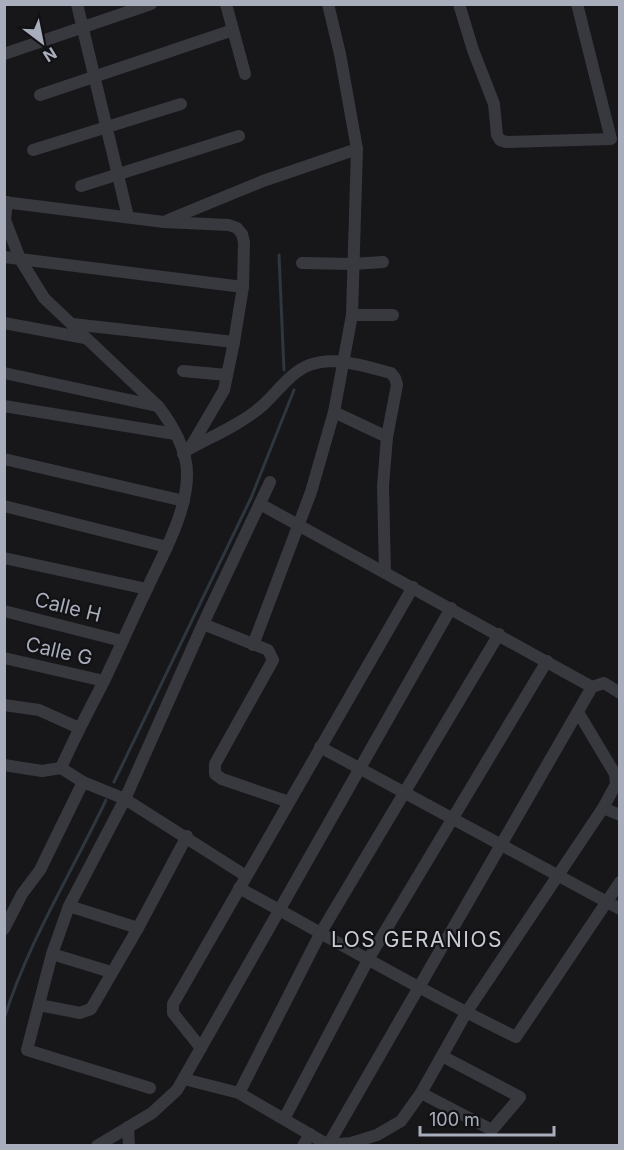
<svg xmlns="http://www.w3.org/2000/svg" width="624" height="1150" font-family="Inter,sans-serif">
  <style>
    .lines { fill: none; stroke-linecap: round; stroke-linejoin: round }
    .stream { stroke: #2c373f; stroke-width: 3 }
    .minor { stroke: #38393f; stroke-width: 12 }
    .labels { text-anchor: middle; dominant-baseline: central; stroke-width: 4.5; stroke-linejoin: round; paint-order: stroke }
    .street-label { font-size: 20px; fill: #a8aebb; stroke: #121215 }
    .neighbourhood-label { font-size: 21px; letter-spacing: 1.5px; fill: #cacdd6; stroke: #121215 }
  </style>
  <rect width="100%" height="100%" fill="#17171a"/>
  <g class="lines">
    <g class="stream">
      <polyline points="279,255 284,370"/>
      <polyline points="114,782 251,498 294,390"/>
      <path d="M4 1019C28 942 72 872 106 800"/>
    </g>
    <g class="minor">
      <polyline points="77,4 128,217"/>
      <polyline points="226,4 245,74"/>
      <polyline points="459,4 473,50 494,104 497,135 500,140 506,142 611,139 577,4"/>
      <polyline points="4,54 151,4"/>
      <polyline points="40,95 233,30"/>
      <polyline points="33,150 181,104"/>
      <polyline points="81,186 239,136"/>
      <polyline points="4,202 164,222 229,225 237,228 242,234 244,242 243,287 234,342 224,390 190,448 183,454"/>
      <path d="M7 202 5 220 20 259 44 298 158 406C172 424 187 450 187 473 188 512 161 558 145 593 131 622 118 652 104 681 89 710 74 738 61 768"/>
      <polyline points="168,220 263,181 357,149"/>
      <polyline points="4,257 243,287"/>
      <polyline points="302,263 353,264 383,262"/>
      <polyline points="352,315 393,315"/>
      <polyline points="4,323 85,338"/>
      <polyline points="72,324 234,342"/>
      <polyline points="183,371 227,375"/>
      <polyline points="4,373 157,406"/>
      <polyline points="4,406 175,434"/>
      <polyline points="334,412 387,437"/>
      <path d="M191 448C215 435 243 423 263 405 274 395 282 384 293 375 321 350 359 365 391 373L395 378 397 385 387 437 383 486 385 572"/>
      <polyline points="4,459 184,501"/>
      <polyline points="4,506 167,547"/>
      <polyline points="4,558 147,589"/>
      <polyline points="4,611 122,641"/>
      <polyline points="203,624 268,650 273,660 215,764 215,774 222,779 289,802"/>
      <polyline points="253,645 311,492 334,412 352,315 357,149 340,54 328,4"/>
      <polyline points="4,658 104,681"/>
      <polyline points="592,687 604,683 620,693"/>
      <polyline points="4,705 39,710 79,728"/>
      <polyline points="320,747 620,909"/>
      <polyline points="4,765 42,771 61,768"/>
      <polyline points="61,768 83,782 125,799 246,876"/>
      <polyline points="603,808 620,815"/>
      <path d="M239 888C331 938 421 991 516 1037L620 882"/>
      <polyline points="69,906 138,928"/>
      <polyline points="4,929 22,894 40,870 83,782"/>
      <polyline points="52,954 111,972"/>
      <polyline points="39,1005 80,1013 91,1009 138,928 187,836"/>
      <polyline points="201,1048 173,1013 173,1004 413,587"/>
      <polyline points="184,1079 239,1093 328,1145 592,687 260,504"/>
      <polyline points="150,1088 27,1050 52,954 69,906 125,799 203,624 270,482"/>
      <polyline points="239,1093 320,934 499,634"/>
      <polyline points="421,1093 492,1130 520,1097 442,1056"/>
      <polyline points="284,1119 369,958 547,661"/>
      <polyline points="128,1127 129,1146"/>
      <polyline points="328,1145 351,1143 377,1135 401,1121 421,1093 466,1013 603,808 616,784 615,774 578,712"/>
      <polyline points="97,1146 152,1113 177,1090 451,608"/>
      <polyline points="303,1146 310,1134"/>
    </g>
  </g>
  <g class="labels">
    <g class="street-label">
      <text transform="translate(68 607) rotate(14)">Calle H</text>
      <text transform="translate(59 651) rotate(13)">Calle G</text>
    </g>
    <g class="neighbourhood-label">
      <text x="417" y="939">LOS GERANIOS</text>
    </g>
  </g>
  <rect width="624" height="1150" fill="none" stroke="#a8aebb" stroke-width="12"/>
  <g transform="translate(42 42) rotate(148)" stroke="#121215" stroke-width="4.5" paint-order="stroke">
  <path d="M0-4.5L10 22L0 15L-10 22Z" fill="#a8aebb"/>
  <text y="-9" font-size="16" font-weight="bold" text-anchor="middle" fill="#a8aebb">N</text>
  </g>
  <path d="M420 1126v9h134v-9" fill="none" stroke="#a8aebb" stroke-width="3"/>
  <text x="429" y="1126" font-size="18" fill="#a8aebb" stroke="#121215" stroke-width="4.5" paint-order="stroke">100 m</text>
</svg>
